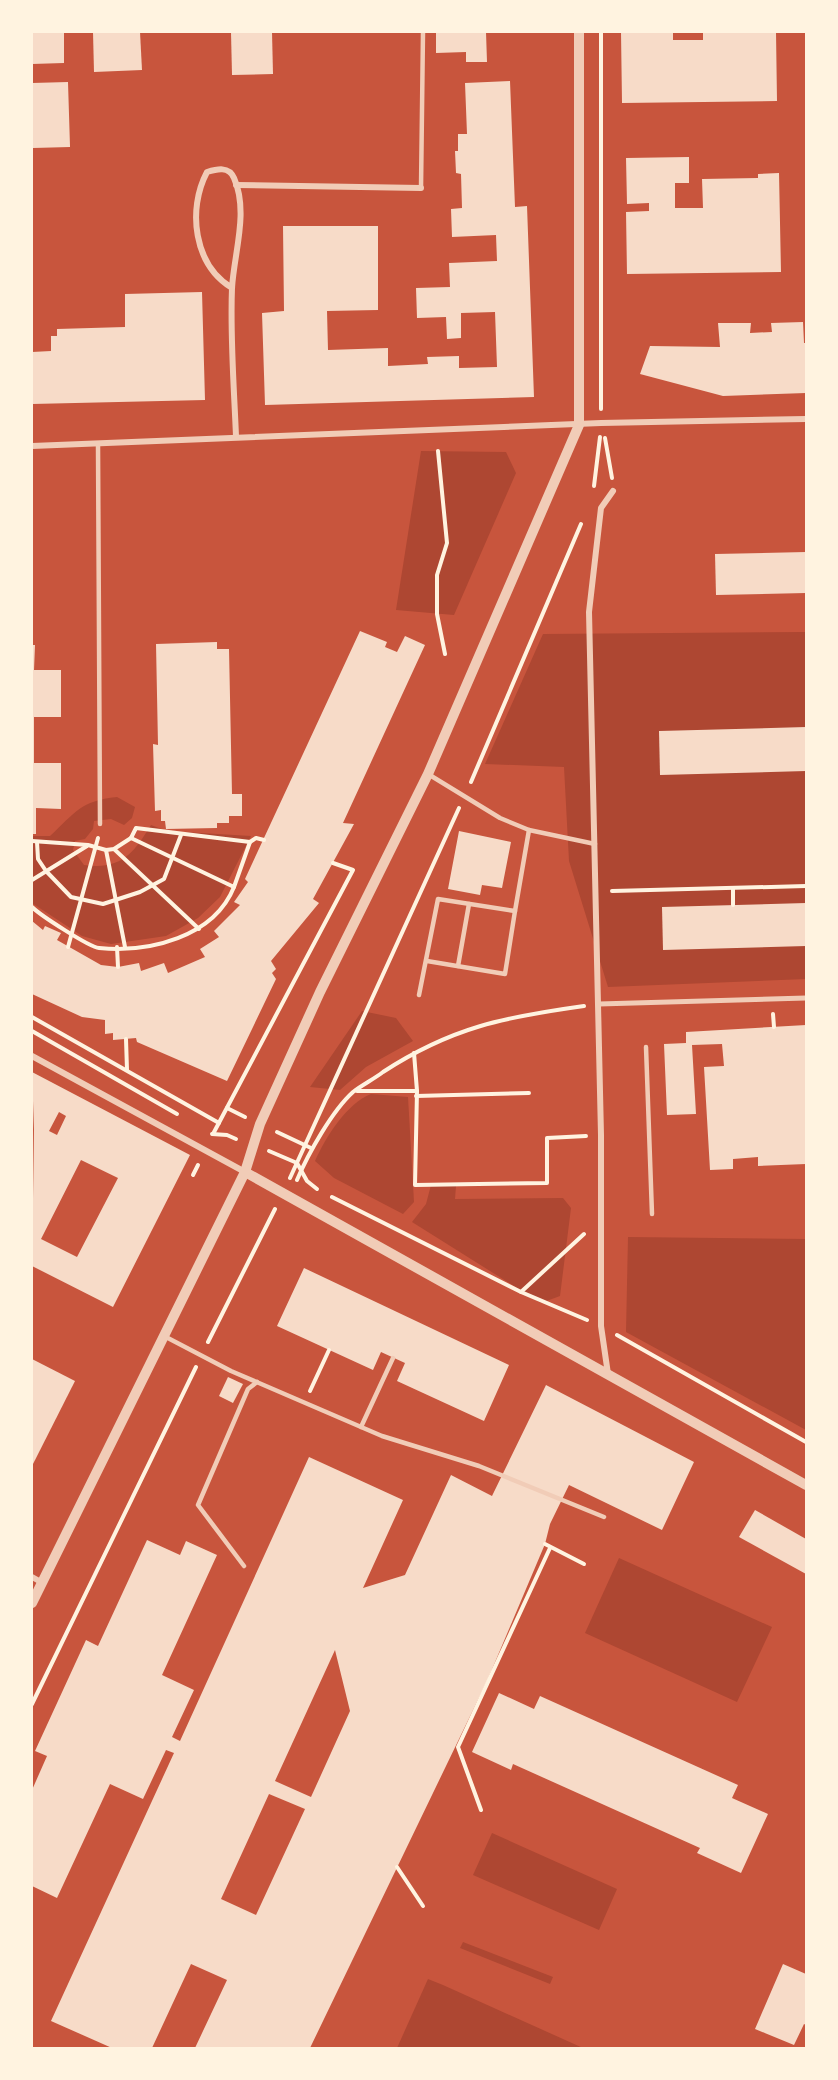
<svg xmlns="http://www.w3.org/2000/svg" width="838" height="2080" font-family="Raleway,sans-serif">
  <style>
    .green { fill: #ae4732 }
    .building { fill: #f7dbc8; fill-rule: evenodd }
    .lines { fill: none; stroke-linecap: round; stroke-linejoin: round }
    .path { stroke: #fff3e0; stroke-width: 4 }
    .service { stroke: #f1ccb7; stroke-width: 4.5 }
    .pedestrian { stroke: #f1ccb7; stroke-width: 5 }
    .minor { stroke: #f1ccb7; stroke-width: 6 }
    .tertiary { stroke: #f1ccb7; stroke-width: 10 }
  </style>
  <rect width="100%" height="100%" fill="#c8553d"/>
  <g class="green">
    <polygon points="421,451 506,452 516,473 454,615 396,610"/>
    <polygon points="806,632 806,979 608,987 569,861 564,767 485,764 543,634"/>
    <path d="M117 797 135 807 132 818 124 825 111 819 94 821 93 829 85 839 75 841 73 850 84 865C121 870 133 854 151 825L167 831 251 836 220 897 198 918 166 936 111 944 82 936 32 903V836H50C76 812 80 801 117 797Z"/>
    <polygon points="362,1011 396,1018 413,1041 366,1067 340,1090 310,1087"/>
    <path d="M371 1094 408 1097 414 1202 403 1214 334 1178 315 1161C325 1138 347 1103 371 1094Z"/>
    <polygon points="431,1185 456,1186 455,1199 563,1198 571,1208 560,1296 541,1303 412,1222 426,1204"/>
    <polygon points="628,1237 806,1239 806,1430 626,1332"/>
    <polygon points="619,1558 772,1627 737,1702 585,1633"/>
    <polygon points="492,1833 617,1889 599,1930 473,1875"/>
    <polygon points="463,1942 553,1977 550,1984 460,1948"/>
    <polygon points="428,1979 443,1985 583,2048 397,2048"/>
  </g>
  <g class="building">
    <polygon points="32,32 64,32 64,63 32,64"/>
    <polygon points="93,32 140,32 142,70 94,72"/>
    <polygon points="231,32 272,32 273,74 232,75"/>
    <polygon points="436,32 486,32 487,62 466,62 466,52 436,53"/>
    <polygon points="621,32 673,32 673,40 703,40 703,32 776,32 777,101 622,103"/>
    <polygon points="510,81 515,207 527,206 534,397 265,405 262,313 284,311 283,226 378,226 378,310 327,311 328,350 388,348 388,366 428,364 427,357 459,356 459,368 497,367 495,312 461,313 461,338 447,339 446,317 417,318 416,288 450,287 449,263 497,261 496,235 452,237 451,209 462,208 461,174 456,173 455,151 458,151 458,134 467,134 465,83"/>
    <polygon points="68,82 70,147 33,148 32,83"/>
    <polygon points="689,157 689,183 675,183 675,208 703,208 702,179 758,178 758,174 779,173 781,272 627,274 626,212 649,211 649,203 627,204 626,158"/>
    <polygon points="202,292 205,400 32,404 32,352 51,351 51,336 57,336 57,329 125,327 125,294"/>
    <polygon points="803,322 804,343 806,343 806,393 723,396 640,374 650,346 720,347 718,323 751,323 750,333 772,332 771,323"/>
    <polygon points="806,552 806,593 716,595 715,554"/>
    <polygon points="360,631 387,642 385,647 397,652 405,636 425,645 343,823 354,824 313,899 319,903 271,961 276,969 272,973 276,979 227,1081 137,1042 136,1038 113,1040 113,1033 105,1034 105,1020 82,1017 32,994 32,921 43,930 45,926 61,933 57,940 101,965 118,967 139,963 141,971 164,963 168,973 205,957 200,949 219,937 214,931 240,905 234,902 248,882 245,879"/>
    <polygon points="217,642 217,649 229,649 232,794 242,794 242,816 229,816 229,823 217,823 217,828 166,829 165,821 161,821 161,810 155,811 153,744 158,745 156,644"/>
    <polygon points="32,645 35,645 34,670 61,670 61,717 34,717 34,763 61,763 61,809 36,808 36,834 32,834"/>
    <polygon points="806,727 806,771 660,775 659,731"/>
    <polygon points="459,831 511,842 502,888 482,885 480,895 448,889"/>
    <polygon points="806,903 806,946 663,950 662,907"/>
    <polygon points="806,1025 806,1164 758,1166 758,1157 733,1159 733,1169 710,1170 704,1067 724,1066 722,1044 692,1045 696,1114 667,1115 664,1044 686,1043 686,1032"/>
    <path d="M32 1072 190 1155 113 1307 32 1266 34 1130ZM59 1112 66 1116 57 1135 49 1131ZM81 1160 118 1178 77 1257 41 1239Z"/>
    <polygon points="304,1268 509,1365 484,1421 397,1381 405,1363 381,1352 373,1370 277,1326"/>
    <polygon points="32,1359 75,1381 32,1466"/>
    <polygon points="228,1377 243,1384 233,1403 219,1396"/>
    <path d="M546 1385 694 1462 662 1530 569 1485 550 1524 545 1544 487 1681 310 2048H195L227 1980 191 1964 152 2048H112L51 2021 174 1753 166 1750 143 1799 110 1784 57 1898 32 1886V1790L47 1756 35 1751 86 1640 98 1646 147 1540 180 1555 186 1541 217 1555 162 1675 194 1690 172 1737 180 1741 309 1457 403 1500 363 1588 405 1575 451 1475 492 1496ZM335 1650 350 1711 311 1797 275 1781ZM269 1794 305 1809 256 1915 221 1899Z"/>
    <polygon points="755,1510 806,1539 806,1574 739,1537"/>
    <polygon points="499,1693 534,1709 540,1696 738,1785 732,1798 768,1814 741,1873 697,1853 700,1848 513,1764 511,1770 472,1752"/>
    <polygon points="783,1964 806,1974 806,2025 804,2024 794,2045 755,2029"/>
  </g>
  <g class="lines">
    <g class="path">
      <polyline points="601,32 601,409"/>
      <polyline points="605,438 612,478"/>
      <polyline points="438,451 447,543 437,575 437,614 445,654"/>
      <polyline points="594,486 600,437"/>
      <polyline points="471,782 581,524"/>
      <polyline points="131,838 136,828 250,842 256,838 264,840"/>
      <polyline points="32,841 88,845 106,850 114,849 131,838 234,887 250,842"/>
      <polyline points="37,842 38,859 46,871 71,897 103,904 140,892 164,879 181,835"/>
      <polyline points="114,849 199,929"/>
      <polyline points="106,850 125,947"/>
      <polyline points="32,880 87,846"/>
      <polyline points="612,891 806,886"/>
      <polyline points="733,905 733,888"/>
      <path d="M32 907C40 915 89 947 99 948 149 953 214 937 234 887"/>
      <polyline points="68,947 98,838"/>
      <polyline points="117,947 118,967"/>
      <polyline points="773,1014 774,1027"/>
      <polyline points="32,1017 219,1123"/>
      <polyline points="32,1031 177,1114"/>
      <polyline points="126,1039 127,1070"/>
      <polyline points="414,1053 417,1091"/>
      <polyline points="357,1091 417,1091 415,1185 547,1183 547,1138 586,1136"/>
      <polyline points="416,1096 529,1093"/>
      <polyline points="227,1108 245,1117"/>
      <polyline points="277,1132 311,1148"/>
      <polyline points="212,1134 227,1135 236,1139"/>
      <polyline points="213,1134 353,870 333,863"/>
      <polyline points="269,1151 297,1163 307,1181 317,1189"/>
      <polyline points="193,1175 198,1165"/>
      <polyline points="290,1178 459,808"/>
      <path d="M297 1180C308 1154 332 1111 353 1092 362 1085 374 1079 383 1072 452 1027 505 1017 584 1006"/>
      <polyline points="332,1197 521,1292 587,1320"/>
      <polyline points="521,1292 584,1234"/>
      <polyline points="617,1335 806,1442"/>
      <polyline points="208,1342 275,1209"/>
      <polyline points="310,1391 329,1350"/>
      <polyline points="545,1544 584,1564"/>
      <polyline points="32,1704 196,1367"/>
      <polyline points="481,1810 458,1747 550,1548"/>
      <polyline points="397,1867 423,1906"/>
    </g>
    <g class="service">
      <polyline points="421,188 423,32"/>
      <polyline points="98,444 100,824"/>
      <polyline points="428,774 500,818 529,830 595,844"/>
      <polyline points="427,961 505,974 515,911"/>
      <polyline points="458,966 469,904"/>
      <polyline points="419,995 438,899 515,911 529,830"/>
      <polyline points="646,1047 652,1214"/>
      <polyline points="164,1336 231,1371 382,1436 479,1466 604,1517"/>
      <polyline points="361,1427 393,1358"/>
      <polyline points="244,1566 198,1505 248,1389 257,1382"/>
    </g>
    <polyline class="pedestrian" points="599,1004 806,998"/>
    <g class="minor">
      <polyline points="236,185 421,188"/>
      <path d="M232 288C194 265 187 210 207 172 217 169 229 166 234 178 249 212 234 253 232 288 230 337 234 387 236 436"/>
      <polyline points="32,446 601,423 806,419"/>
      <polyline points="32,1056 245,1172"/>
      <polyline points="608,1374 601,1326 601,1135 589,612 601,508 613,491"/>
      <polyline points="32,1577 41,1582"/>
    </g>
    <g class="tertiary">
      <polyline points="245,1172 806,1485"/>
      <polyline points="32,1603 245,1172 260,1124 320,992 428,774 579,425 579,32"/>
    </g>
  </g>
  <rect width="838" height="2080" fill="none" stroke="#fff3e0" stroke-width="66"/>
</svg>
